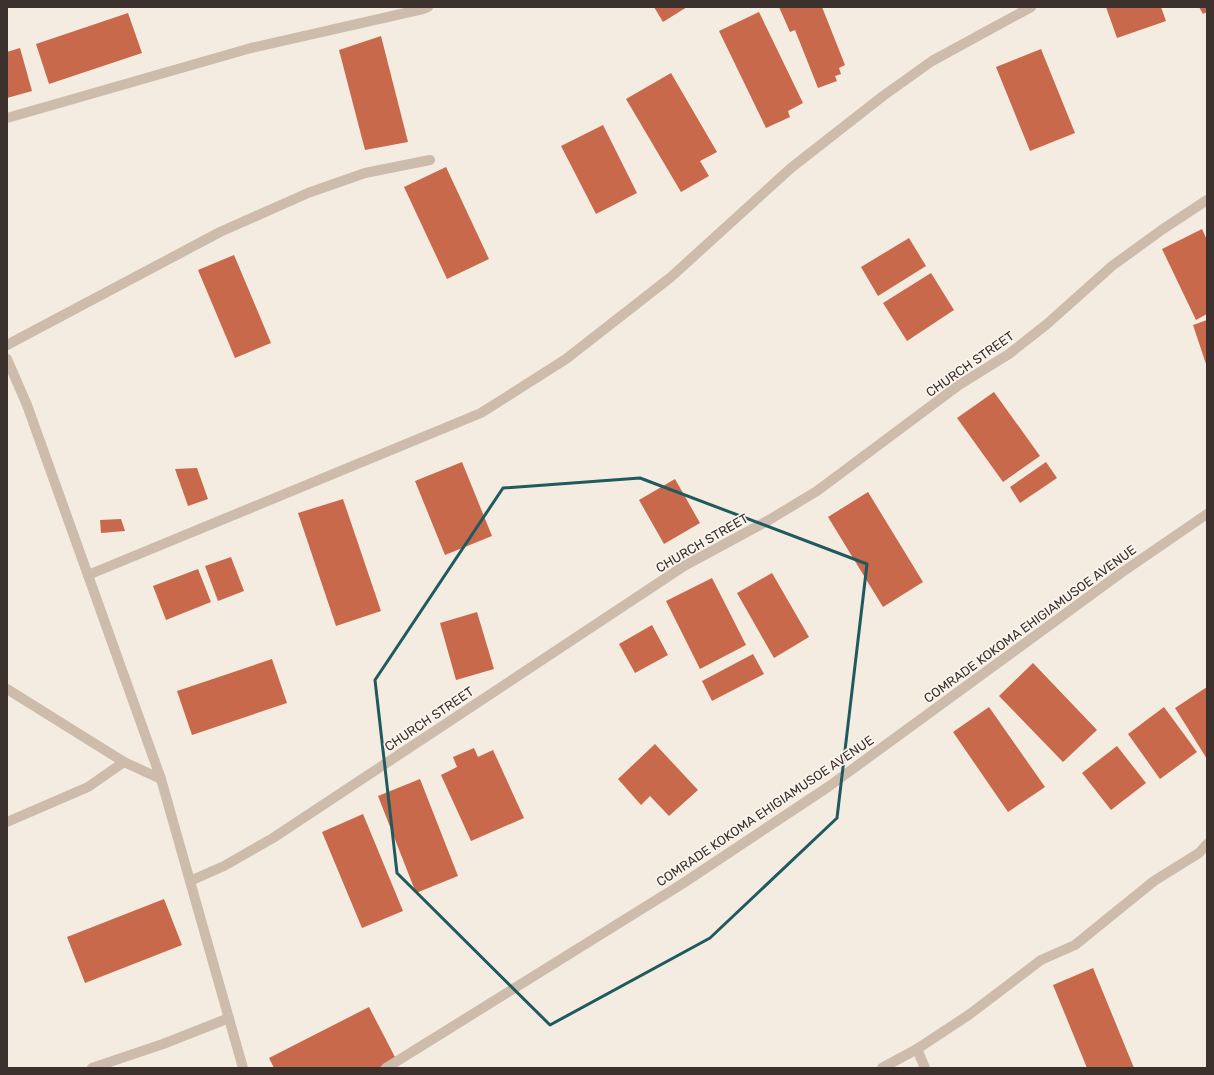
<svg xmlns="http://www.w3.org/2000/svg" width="1214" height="1075" font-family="Rubik,sans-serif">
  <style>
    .building { fill: #c8694b }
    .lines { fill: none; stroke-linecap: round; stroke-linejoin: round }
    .minor { stroke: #cdbbac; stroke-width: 10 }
    .marked { fill: none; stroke: #1f5a5e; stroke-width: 3; stroke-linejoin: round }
    .labels { text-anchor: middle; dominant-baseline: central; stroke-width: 3.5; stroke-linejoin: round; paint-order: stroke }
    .street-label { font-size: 13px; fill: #3b302b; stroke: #fbf5ee }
  </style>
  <rect width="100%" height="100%" fill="#f4ebe1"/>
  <g class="building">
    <polygon points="654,7 687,7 663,22"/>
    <polygon points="779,7 822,7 845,65 839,68 841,74 835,76 837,81 818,88 795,30 790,32"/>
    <polygon points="1106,7 1161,7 1166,21 1117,38"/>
    <polygon points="1199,7 1207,7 1207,12 1203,14"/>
    <polygon points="759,12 803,103 788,111 790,117 766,128 719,31"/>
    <polygon points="128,13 142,53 49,84 36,44"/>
    <polygon points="381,36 408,142 365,150 339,50"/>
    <polygon points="20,48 32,91 7,98 7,52"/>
    <polygon points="1041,49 1075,133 1030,151 996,67"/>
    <polygon points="671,73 717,152 700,161 709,176 681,192 626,99"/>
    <polygon points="603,125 637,193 596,214 561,146"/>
    <polygon points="446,167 489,259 447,279 404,187"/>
    <polygon points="1202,229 1207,240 1207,314 1196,320 1162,249"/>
    <polygon points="909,238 926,266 878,296 861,267"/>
    <polygon points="234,255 271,343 235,358 198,270"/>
    <polygon points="931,273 954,310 907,341 883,303"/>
    <polygon points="1207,320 1207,367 1193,325"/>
    <polygon points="994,392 1040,456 1003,482 957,418"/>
    <polygon points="462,462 492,536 445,555 415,481"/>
    <polygon points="1046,462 1057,478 1020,503 1010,487"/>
    <polygon points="197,468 208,499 188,506 175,469"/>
    <polygon points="675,479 700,523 664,544 639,500"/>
    <polygon points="868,492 923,582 883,607 828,517"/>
    <polygon points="343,499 381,611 336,626 298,513"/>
    <polygon points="121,519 125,531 101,533 100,520"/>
    <polygon points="231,557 244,591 218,601 205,566"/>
    <polygon points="198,569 211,602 166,620 153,586"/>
    <polygon points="772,573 809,637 774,658 737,593"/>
    <polygon points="712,578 746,645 700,669 666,601"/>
    <polygon points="477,612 494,669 456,680 440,623"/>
    <polygon points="652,625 668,655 635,673 619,644"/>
    <polygon points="753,654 764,674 712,701 702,681"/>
    <polygon points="272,659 287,703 192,735 177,691"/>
    <polygon points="1033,663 1097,730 1063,762 999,696"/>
    <polygon points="1207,687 1207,759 1175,708"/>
    <polygon points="989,707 1045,787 1008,812 953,732"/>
    <polygon points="1164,707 1197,752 1160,779 1128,734"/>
    <polygon points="655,744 698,790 669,816 650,796 641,805 618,779"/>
    <polygon points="1117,746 1146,783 1111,810 1082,773"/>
    <polygon points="474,748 478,757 493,750 524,818 471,841 441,775 457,767 453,757"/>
    <polygon points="420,779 458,876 416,893 378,796"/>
    <polygon points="363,814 403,911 362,928 322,832"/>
    <polygon points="164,899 182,945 85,983 67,937"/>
    <polygon points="1093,968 1134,1068 1087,1068 1053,985"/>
    <polygon points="369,1007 396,1059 378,1068 274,1068 269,1058"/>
  </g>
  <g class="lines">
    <g class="minor">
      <polyline points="7,118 251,48 423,9 428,7"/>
      <polyline points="7,345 220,232 308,193 365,173 430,160"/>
      <polyline points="7,359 27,405 161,779 243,1068"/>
      <polyline points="88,575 481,413 566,359 671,277 791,168 883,96 932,61 1031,7"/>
      <polyline points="7,689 124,762 161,779"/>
      <polyline points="7,822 88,787 124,762"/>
      <polyline points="190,881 224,866 273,838 684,566 769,520 817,491 959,385 1009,354 1047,324 1112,266 1163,229 1207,200"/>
      <polyline points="917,1049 925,1068"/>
      <polyline points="92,1068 163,1044 229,1018"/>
      <polyline points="386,1068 682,884 828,787 1121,573 1207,514"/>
      <polyline points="882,1068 917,1049 970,1014 1041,960 1075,945 1154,881 1199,853 1207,844"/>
    </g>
  </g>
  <path class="marked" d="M640 478 867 564 837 818 710 938 550 1025 397 873 375 680 503 488Z"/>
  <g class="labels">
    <g class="street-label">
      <text transform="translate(970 364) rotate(-35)">CHURCH STREET</text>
      <text transform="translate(702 543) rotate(-30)">CHURCH STREET</text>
      <text transform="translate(1030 624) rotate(-36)">COMRADE KOKOMA EHIGIAMUSOE AVENUE</text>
      <text transform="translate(429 719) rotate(-34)">CHURCH STREET</text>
      <text transform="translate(765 811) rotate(-34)">COMRADE KOKOMA EHIGIAMUSOE AVENUE</text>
    </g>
  </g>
  <rect width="1214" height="1075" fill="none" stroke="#3b302b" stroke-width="16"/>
</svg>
